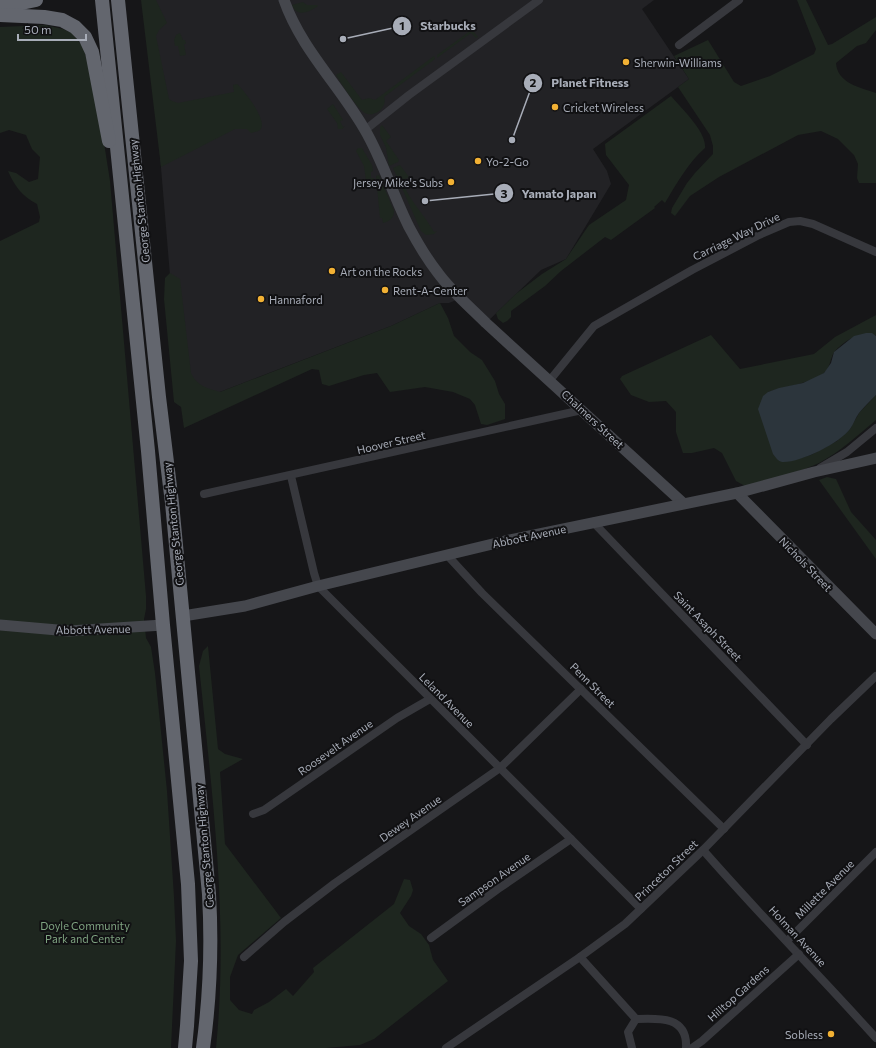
<svg xmlns="http://www.w3.org/2000/svg" width="876" height="1048" font-family="Commissioner,sans-serif">
  <style>
    .built { fill: #222225 }
    .green { fill: #1e261f }
    .water { fill: #2c353c }
    .lines { fill: none; stroke-linecap: round; stroke-linejoin: round }
    .street { stroke: #37383d; stroke-width: 8 }
    .secondary { stroke: #45474d; stroke-width: 11 }
    .highway { stroke: #63666e; stroke-width: 14 }
    .poi-dot { fill: #f2b134; stroke: #111113; stroke-width: 1.5 }
    .labels { text-anchor: middle; dominant-baseline: central; stroke-width: 4; stroke-linejoin: round; paint-order: stroke }
    .poi-label { font-size: 11px; fill: #a8adb8; stroke: #111113; text-anchor: start }
    .street-label { font-size: 11px; fill: #a8adb8; stroke: #111113 }
    .park-label { font-size: 11px; fill: #7fa381; stroke: #111113 }
    .leader { fill: none; stroke: #a8adb8; stroke-width: 1.5 }
    .callout-dot { fill: #a8adb8; stroke: #111113; stroke-width: 1.5 }
    .mark-label { font-size: 12px; text-anchor: middle; font-weight: bold; fill: #111 }
    .callout-label { font-size: 12px; text-anchor: middle; font-weight: bold; fill: #a8adb8; stroke: #111113; stroke-width: 4; stroke-linejoin: round; paint-order: stroke }
  </style>
  <rect width="100%" height="100%" fill="#161618"/>
  <polygon class="built" points="147,0 654,0 642,9 689,79 593,149 607,171 611,184 566,259 541,270 486,323 461,298 449,303 440,303 391,326 181,407"/>
  <g class="green">
    <path d="M141 0H156L167 23 159 30 156 36 169 99 172 101 178 103 234 92 233 85 237 84C244 90 269 122 260 130 257 132 254 132 251 133L247 129H235L161 167Z"/>
    <path d="M797 0H806L828 45 832 44 876 17V30L866 43 857 46 836 63C837 83 861 88 876 93V183H859L857 178 858 164 854 155 838 139 821 131 798 135 719 177 690 196 675 216 671 213 672 208 687 183 695 173 713 154V146L710 135 678 87 689 79 674 56 708 40 734 82 741 86 770 76 814 54 816 49Z"/>
    <path d="M303 2 307 5H317L318 6C309 12 297 18 292 5Z"/>
    <polygon points="467,23 478,37 476,38 471,33 437,58 437,55 470,31 466,25"/>
    <path d="M45 25 63 29 72 33 83 47 95 86 110 181 146 596V609L144 619 146 638 151 647 155 673 167 791 174 897 176 941 171 1048H0V241L39 222 40 217 37 204C22 196 15 187 8 171L16 173 29 182 38 179 40 157 32 149 26 135 9 130 0 133V27Z"/>
    <polygon points="180,33 183,40 185,40 186,44 184,44 186,55 180,56 178,46 175,46 174,40 176,35"/>
    <path d="M434 56 435 59 384 97C388 107 375 118 365 113 358 110 341 83 336 75L341 72 362 100 369 98 375 100Z"/>
    <path d="M671 96C681 108 707 132 705 148 688 163 677 183 665 203L662 200 654 207 655 208 611 240 605 237 561 271 545 286 511 311V317L507 321 503 323 498 319 496 313 517 293 542 274 566 259 589 225 626 200 629 185 606 155 605 144Z"/>
    <polygon points="333,104 343,120 340,121 343,127 345,126 342,129 338,129 337,123 327,109"/>
    <polygon points="382,125 391,137 386,141 399,160 398,162 389,166 386,148 380,135 380,127"/>
    <polygon points="358,148 362,148 372,165 373,171 371,172 371,178 374,178 374,181 366,181 364,166 356,151"/>
    <path d="M400 165 409 177 402 181C408 199 424 214 434 232L437 231 434 234 426 235 421 231 393 168Z"/>
    <path d="M379 175 394 211C394 218 390 221 383 223L382 218H380L376 176Z"/>
    <path d="M170 273 180 279 191 373C197 386 207 388 220 392L391 326 440 303 448 318 454 336 470 352 482 360 495 381 499 394 505 404V419L487 425 481 424 475 405 470 399 453 392 425 387 390 392 377 373 364 375 329 386 322 384 319 370 312 369 184 428 181 407 174 402 164 299 165 278Z"/>
    <path d="M876 315V336C864 328 844 341 835 351 830 357 831 367 824 373 810 384 785 386 768 392L794 460 811 455 837 441 850 429 859 413 876 395V420C858 435 840 452 819 463 796 474 769 479 745 486L736 481 722 453 714 448 692 453H683L676 432V412L666 401 649 402 631 395 620 379 622 376 711 335 740 369 814 354 835 337Z"/>
    <polygon points="827,477 836,479 851,512 876,540 876,559 819,480"/>
    <path d="M208 646 218 749 225 754 243 759 220 772 225 844 281 918 238 955 230 977V1000L239 1010 252 1014 254 1010 269 1002 286 989 293 996 314 972 313 968 394 904 404 879 410 880 413 890 411 896 400 913 409 926 421 934 429 945 433 960 448 981 374 1039 360 1045 326 1048H216C229 919 212 794 199 666L203 651Z"/>
  </g>
  <path class="water" d="M866 333H872L876 336V395C870 401 864 407 859 413 855 418 854 424 850 429 840 443 800 463 782 462 778 461 776 458 773 454L758 409 763 396 768 392 779 388 803 383 824 373 831 363 834 352 854 336Z"/>
  <g class="lines">
    <g class="street">
      <polyline points="679,45 739,0"/>
      <polyline points="365,130 409,95 539,0"/>
      <polyline points="550,380 594,326 692,270 759,235 789,222 800,221 813,224 876,252"/>
      <polyline points="820,468 847,452 876,428"/>
      <polyline points="291,476 314,573 318,586 641,909"/>
      <polyline points="204,494 582,410"/>
      <polyline points="593,522 807,745"/>
      <polyline points="447,555 482,593 724,829"/>
      <polyline points="253,814 264,810 397,718 430,699"/>
      <path d="M703 850C759 914 819 975 876 1038"/>
      <polyline points="431,938 498,889 571,839"/>
      <polyline points="787,941 876,852"/>
      <polyline points="244,957 284,922 335,883 500,768 581,689"/>
      <polyline points="580,957 636,1019"/>
      <polyline points="446,1048 580,957 625,924 703,850 831,719 876,676"/>
      <path d="M632 1048 628 1032 636 1019C658 1018 688 1016 686 1048"/>
      <polyline points="692,1048 702,1041 799,954"/>
    </g>
    <g class="secondary">
      <path d="M284 0C301 49 340 86 365 130 383 161 393 195 409 227 417 242 427 259 438 273 451 291 470 307 486 323L683 503"/>
      <polyline points="737,493 876,634"/>
      <polyline points="183,616 245,606 318,586 505,541 737,493 814,472 876,458"/>
      <polyline points="0,625 69,631 163,625"/>
    </g>
    <g class="highway">
      <polyline points="102,0 148,451 163,625 188,884 191,961 187,1026 185,1048"/>
      <path d="M118 0 159 397 172 503 209 894C212 946 210 997 203 1048"/>
      <polyline points="0,4 12,5 36,0"/>
      <polyline points="0,15 44,17 62,20 75,27 85,37 92,52 109,141"/>
    </g>
  </g>
  <g class="poi-dot">
    <circle cx="626" cy="62" r="4"/>
    <circle cx="555" cy="107" r="4"/>
    <circle cx="478" cy="161" r="4"/>
    <circle cx="451" cy="182" r="4"/>
    <circle cx="332" cy="271" r="4"/>
    <circle cx="385" cy="290" r="4"/>
    <circle cx="261" cy="299" r="4"/>
    <circle cx="831" cy="1034" r="4"/>
  </g>
  <g class="labels">
    <g class="poi-label">
      <text x="634" y="62">Sherwin-Williams</text>
      <text x="563" y="107">Cricket Wireless</text>
      <text x="486" y="161">Yo-2-Go</text>
      <text x="443" y="182" text-anchor="end">Jersey Mike's Subs</text>
      <text x="340" y="271">Art on the Rocks</text>
      <text x="393" y="290">Rent-A-Center</text>
      <text x="269" y="299">Hannaford</text>
      <text x="823" y="1034" text-anchor="end">Sobless</text>
    </g>
    <g class="street-label">
      <text transform="translate(139 201) rotate(-96)">George Stanton Highway</text>
      <text transform="translate(736 236) rotate(-26)">Carriage Way Drive</text>
      <text transform="translate(593 419) rotate(43)">Chalmers Street</text>
      <text transform="translate(391 442) rotate(-13)">Hoover Street</text>
      <text transform="translate(173 524) rotate(-96)">George Stanton Highway</text>
      <text transform="translate(529 536) rotate(-12)">Abbott Avenue</text>
      <text transform="translate(806 564) rotate(46)">Nichols Street</text>
      <text transform="translate(708 626) rotate(46)">Saint Asaph Street</text>
      <text transform="translate(93 629) rotate(-1)">Abbott Avenue</text>
      <text transform="translate(593 685) rotate(45)">Penn Street</text>
      <text transform="translate(447 700) rotate(45)">Leland Avenue</text>
      <text transform="translate(335 747) rotate(-35)">Roosevelt Avenue</text>
      <text transform="translate(410 818) rotate(-35)">Dewey Avenue</text>
      <text transform="translate(204 846) rotate(-95)">George Stanton Highway</text>
      <text transform="translate(666 870) rotate(-44)">Princeton Street</text>
      <text transform="translate(494 879) rotate(-35)">Sampson Avenue</text>
      <text transform="translate(824 889) rotate(-45)">Millette Avenue</text>
      <text transform="translate(798 936) rotate(47)">Holman Avenue</text>
      <text transform="translate(738 993) rotate(-42)">Hilltop Gardens</text>
    </g>
    <g class="park-label">
      <text x="85" y="925">Doyle Community<tspan x="85" dy="13">Park and Center</tspan></text>
    </g>
  </g>
  <path class="leader" d="M343 39L402 26M512 140L533 83M425 201L504 193"/>
  <g class="callout-dot">
    <circle cx="343" cy="39" r="4"/>
    <circle cx="512" cy="140" r="4"/>
    <circle cx="425" cy="201" r="4"/>
    <circle cx="402" cy="26" r="10"/>
    <circle cx="533" cy="83" r="10"/>
    <circle cx="504" cy="193" r="10"/>
  </g>
  <g class="mark-label">
    <text x="402" y="30">1</text>
    <text x="533" y="87">2</text>
    <text x="504" y="198">3</text>
  </g>
  <g class="callout-label">
    <text x="448" y="30">Starbucks</text>
    <text x="590" y="87">Planet Fitness</text>
    <text x="559" y="198">Yamato Japan</text>
  </g>
  <path d="M18 34v6h68v-6" fill="none" stroke="#a8adb8" stroke-width="2"/>
  <text x="24" y="34" font-size="12" fill="#a8adb8" stroke="#111113" stroke-width="3" paint-order="stroke">50 m</text>
</svg>
